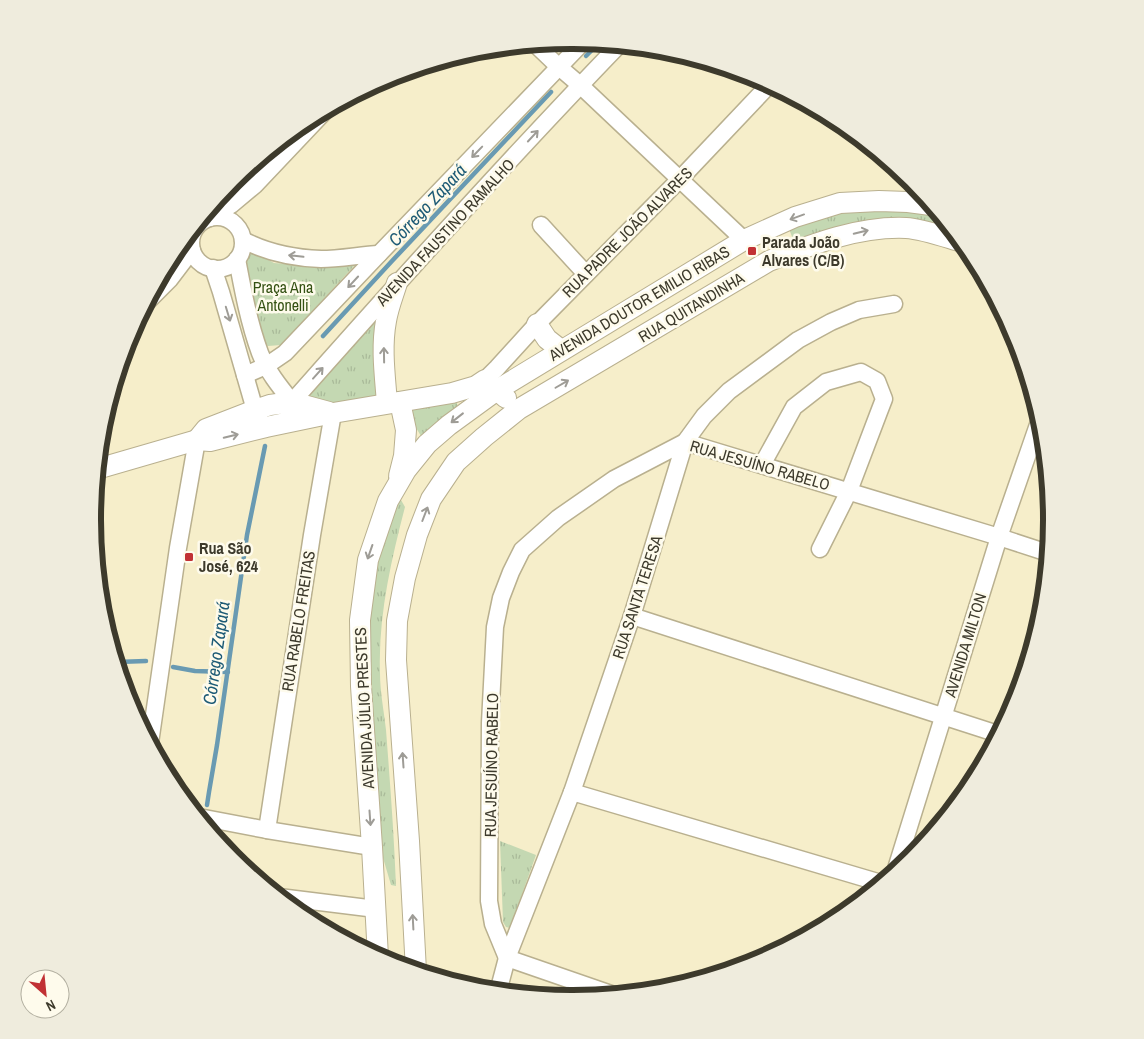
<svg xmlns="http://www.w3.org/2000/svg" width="1144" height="1039" font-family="'Archivo Narrow',sans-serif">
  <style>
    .grass { fill: url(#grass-tufts) }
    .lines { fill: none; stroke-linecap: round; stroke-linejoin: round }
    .stream { stroke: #699ab2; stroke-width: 4.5 }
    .minor-casing { stroke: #b9b08f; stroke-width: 19 }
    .major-casing { stroke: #b9b08f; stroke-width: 22 }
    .minor { stroke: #fff; stroke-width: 16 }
    .major { stroke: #fff; stroke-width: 20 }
    .oneway { stroke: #9e9c96 }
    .poi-dot { fill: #c13134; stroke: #fefbec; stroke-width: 2 }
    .labels { text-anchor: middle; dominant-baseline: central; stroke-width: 5; stroke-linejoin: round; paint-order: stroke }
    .street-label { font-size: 16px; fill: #3d3a2c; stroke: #fefbec }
    .poi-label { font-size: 16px; font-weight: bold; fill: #3d3a2c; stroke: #fefbec; text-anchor: start }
    .park-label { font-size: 16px; fill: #345113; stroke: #fefbec }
    .water-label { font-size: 18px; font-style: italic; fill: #1e5b76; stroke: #fefbec }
    .rim { fill: none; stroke: #3d3a2c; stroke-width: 6 }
  </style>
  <defs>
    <pattern id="grass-tufts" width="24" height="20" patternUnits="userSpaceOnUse" patternTransform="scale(1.25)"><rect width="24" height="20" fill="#c4d8b2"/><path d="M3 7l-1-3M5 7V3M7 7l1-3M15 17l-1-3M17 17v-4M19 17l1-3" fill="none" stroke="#a9ba99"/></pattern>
  </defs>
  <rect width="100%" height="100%" fill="#f6eeca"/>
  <g class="grass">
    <polygon points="838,211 936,211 953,231 887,218 794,242 788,226"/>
    <polygon points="250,250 274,263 313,266 355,265 281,345 268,346 260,341 244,263"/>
    <polygon points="378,312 381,399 330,411 299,396"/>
    <polygon points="457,402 458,413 424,441 404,408"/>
    <path d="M394 497 401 500 405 507C391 561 378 617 380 673 380 692 384 711 386 730 390 782 394 834 396 886L391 885 381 851 366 650 371 564Z"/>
    <polygon points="500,841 536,855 510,928 506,927 503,922"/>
  </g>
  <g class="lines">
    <g class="stream">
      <polyline points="586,56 599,43"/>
      <polyline points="323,336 392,261 551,92"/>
      <polyline points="117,662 146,661"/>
      <polyline points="173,667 195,671 228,672"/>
      <polyline points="207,805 209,792 217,745 247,535 265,446"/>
    </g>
    <g class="minor-casing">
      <g id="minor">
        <polyline points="535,44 559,67 580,85 744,240"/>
        <circle cx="217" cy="243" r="26"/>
        <polyline points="210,218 231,205 255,185 326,110"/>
        <polyline points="541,225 586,274"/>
        <path d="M243 240C268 253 294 258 321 259 340 259 360 255 379 254"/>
        <path d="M237 259C243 291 249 323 260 353 267 371 280 387 292 402"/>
        <polyline points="213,268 221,292 255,410 260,420"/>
        <polyline points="146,303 170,279 192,250"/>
        <polyline points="245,375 266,366 285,353 379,254 584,41"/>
        <polyline points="485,380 497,368 537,324 680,179 770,84"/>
        <path d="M288 411 292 402C399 281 507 161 619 45"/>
        <polyline points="762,465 794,407 826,382 861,372 877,381 884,399 879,412 849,491 820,549"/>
        <polyline points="632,616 998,734"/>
        <polyline points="150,743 178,548 197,440"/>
        <polyline points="572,792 881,883"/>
        <polyline points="199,817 267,830 372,847"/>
        <polyline points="267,830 312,535 333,413"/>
        <polyline points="895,872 999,537 1040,419"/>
        <polyline points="279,897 376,909"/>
        <polyline points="498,992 507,958 572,792 632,616 685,442 704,416 729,391 798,340 831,322 859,310 894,304"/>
        <polyline points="614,995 507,958 493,924 489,901 490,723 495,627 501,598 511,572 522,550 558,518 614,479 685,442 999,537 1048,553"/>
      </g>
    </g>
    <g class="major-casing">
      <g id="major">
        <polyline points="537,324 547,339 561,350"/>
        <path d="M387 403C385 376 381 348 386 321 388 308 393 296 397 283"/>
        <polyline points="197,440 206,429 255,410 270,405 292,402 329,412"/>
        <polyline points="97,469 197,440 210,441 266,427 333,413 452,393 476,386 485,380 506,398"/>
        <polyline points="399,476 404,456 406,430 400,402"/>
        <polyline points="378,957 372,847 361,686 360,620 368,560 388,501 406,470 427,444 449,425 497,390 744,240 795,217 840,203 879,201 908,202 931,205"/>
        <path d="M416 971 409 841 396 660 397 621 405 578 417 535 431 499 456 462 484 437 519 409 769 261C813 244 859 226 906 228 923 229 945 237 962 242"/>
      </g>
    </g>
    <use href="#minor" class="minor"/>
    <use href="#major" class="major"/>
  </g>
  <defs><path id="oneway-shaft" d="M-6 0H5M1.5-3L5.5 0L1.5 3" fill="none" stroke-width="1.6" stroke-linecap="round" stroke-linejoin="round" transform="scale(1.25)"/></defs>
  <g class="oneway">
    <use href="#oneway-shaft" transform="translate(533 136) rotate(-47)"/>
    <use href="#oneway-shaft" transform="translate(477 152) rotate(134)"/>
    <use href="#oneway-shaft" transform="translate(797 217) rotate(160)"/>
    <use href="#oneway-shaft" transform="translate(861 232) rotate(-14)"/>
    <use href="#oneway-shaft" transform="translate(296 256) rotate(-174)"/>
    <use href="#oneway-shaft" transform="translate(353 282) rotate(133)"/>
    <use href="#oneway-shaft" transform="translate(228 314) rotate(73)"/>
    <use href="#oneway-shaft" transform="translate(384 355) rotate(-91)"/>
    <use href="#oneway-shaft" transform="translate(318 373) rotate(-48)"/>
    <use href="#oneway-shaft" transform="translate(562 384) rotate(-30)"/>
    <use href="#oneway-shaft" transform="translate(457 418) rotate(142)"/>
    <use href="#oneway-shaft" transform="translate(231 436) rotate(-14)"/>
    <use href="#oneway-shaft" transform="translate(425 514) rotate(-69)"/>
    <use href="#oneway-shaft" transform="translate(370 552) rotate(109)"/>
    <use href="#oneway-shaft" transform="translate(403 760) rotate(-94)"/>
    <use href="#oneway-shaft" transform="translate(370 818) rotate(86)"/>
    <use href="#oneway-shaft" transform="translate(413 922) rotate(-93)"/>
  </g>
  <g class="poi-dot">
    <rect x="747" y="246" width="10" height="10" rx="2.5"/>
    <rect x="184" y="552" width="10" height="10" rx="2.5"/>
  </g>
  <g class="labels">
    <g class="street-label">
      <text transform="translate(445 232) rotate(-47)">AVENIDA FAUSTINO RAMALHO</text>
      <text transform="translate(627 232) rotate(-45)">RUA PADRE JOÃO ALVARES</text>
      <text transform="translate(639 303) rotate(-31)">AVENIDA DOUTOR EMILIO RIBAS</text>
      <text transform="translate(691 307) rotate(-31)">RUA QUITANDINHA</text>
      <text transform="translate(760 465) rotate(16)">RUA JESUÍNO RABELO</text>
      <text transform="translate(637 597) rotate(-72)">RUA SANTA TERESA</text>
      <text transform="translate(298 621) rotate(-81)">RUA RABELO FREITAS</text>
      <text transform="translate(965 645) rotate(-73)">AVENIDA MILTON</text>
      <text transform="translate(364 708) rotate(-93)">AVENIDA JÚLIO PRESTES</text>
      <text transform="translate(491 765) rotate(-89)">RUA JESUÍNO RABELO</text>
    </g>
    <g class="poi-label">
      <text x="762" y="242">Parada João<tspan x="762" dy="18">Alvares (C/B)</tspan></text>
      <text x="199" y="548">Rua São<tspan x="199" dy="18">José, 624</tspan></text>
    </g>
    <g class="park-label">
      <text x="283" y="287">Praça Ana<tspan x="283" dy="18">Antonelli</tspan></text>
    </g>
    <g class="water-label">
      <text transform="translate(427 205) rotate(-47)">Córrego Zapará</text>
      <text transform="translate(216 653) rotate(-82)">Córrego Zapará</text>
    </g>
  </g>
  <path d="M0 0H1144V1039H0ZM571 49H573A470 470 0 0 1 1043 519V520A470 470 0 0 1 573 990H571A470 470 0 0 1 101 520V519A470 470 0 0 1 571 49Z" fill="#efecdd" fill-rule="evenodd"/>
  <path class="rim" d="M571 49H573A470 470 0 0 1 1043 519V520A470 470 0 0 1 573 990H571A470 470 0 0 1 101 520V519A470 470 0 0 1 571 49Z"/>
  <g transform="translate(45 994) rotate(153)"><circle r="24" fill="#fefbec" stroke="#b1ae9f"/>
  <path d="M0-4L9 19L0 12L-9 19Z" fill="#c13134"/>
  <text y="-8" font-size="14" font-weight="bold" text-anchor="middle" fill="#3d3a2c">N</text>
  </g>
</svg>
